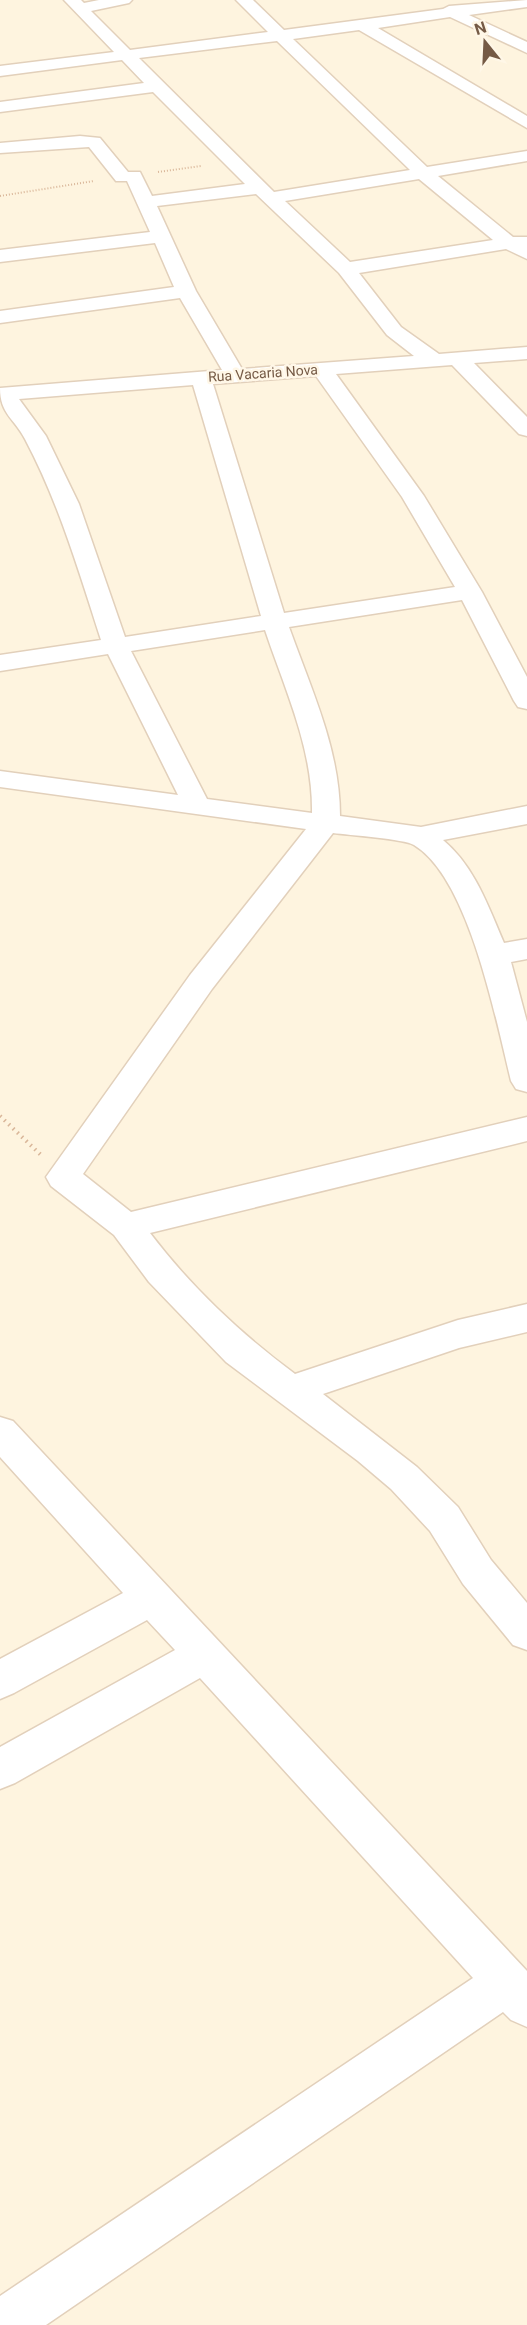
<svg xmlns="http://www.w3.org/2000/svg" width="527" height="2325" font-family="Roboto,sans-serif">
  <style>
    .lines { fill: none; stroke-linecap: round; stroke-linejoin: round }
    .minor-casing { stroke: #e2d0bb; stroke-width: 3 }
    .path-far1 { stroke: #d9b699; stroke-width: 2; stroke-dasharray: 1 2; stroke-linecap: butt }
    .path { stroke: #d9b699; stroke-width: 4; stroke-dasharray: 1.5 4.5; stroke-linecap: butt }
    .minor { fill: #fff; fill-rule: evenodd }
    .labels { text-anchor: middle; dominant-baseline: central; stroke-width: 5; stroke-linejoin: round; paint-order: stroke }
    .far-street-label { font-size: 14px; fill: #755a45; stroke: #fff7e7 }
  </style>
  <rect width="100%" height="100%" fill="#fef4df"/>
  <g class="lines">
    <g class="minor-casing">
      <g id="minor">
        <path d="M64 0H81L84 3 99 0H132L129 3 91 11 130 50 268 32 236 0H253L284 30 443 9 449 6 527 0V7L469 15 527 42V53L450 17 378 28 527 116V128L359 30 293 39 427 167 527 151V161L438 176 513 237H527V259L506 249 359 273 401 327 439 354 527 347V359L474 363 527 417V436L519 434 452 365 336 374 424 496 482 592 527 677V709L518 707 514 701 462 600 289 627C311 689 340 749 340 816L421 827 527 806V824L443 840C475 867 488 906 504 943L527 939V959L511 962 527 1022V1092L516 1089 511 1081C496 1020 469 878 414 845 405 839 348 835 333 833L212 989 83 1174 131 1212 527 1117V1141L150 1233C191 1287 241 1334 295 1374L458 1320 527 1304V1332L459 1348 323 1394 417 1467 458 1507 491 1560 527 1603V1650L513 1645 463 1584 430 1531 391 1489 358 1461 226 1362 149 1282 114 1235 51 1186 46 1177 190 975 306 829 0 787V771L178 795 108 654 0 671V655L101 640C79 572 59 503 25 439 14 418 0 414 0 388L222 370 180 298 0 323V311L174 287 155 243 0 262V250L150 232 127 181H116L89 147 0 153V143L80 136 100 138 128 172H140L152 196 245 184 153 92 0 112V102L144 83 122 60 0 76V66L114 52ZM277 41 410 170 274 192 139 58ZM419 179 493 240 350 262 285 201ZM256 194 339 273 387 335 414 356 242 369 196 291 157 206ZM316 376 402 497 455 587 284 613 213 384ZM193 385 261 616 125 637 79 504 46 436 19 399ZM265 630C285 690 313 748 312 813L207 799 131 651Z"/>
        <polygon points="0,1417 13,1421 527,1971 527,2027 511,2020 503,2012 46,2325 0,2325 0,2296 473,1978 200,1678 15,1783 0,1789 0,1747 175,1650 147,1620 14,1693 0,1699 0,1659 123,1593 0,1457"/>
      </g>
    </g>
    <g class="path-far1">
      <polyline points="158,172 201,166"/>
      <polyline points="0,196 94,181"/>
    </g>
    <polyline class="path" points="0,1116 41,1155"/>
    <use href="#minor" class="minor"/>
  </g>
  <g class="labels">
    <g class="far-street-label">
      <text transform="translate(263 373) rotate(-4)">Rua Vacaria Nova</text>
    </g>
  </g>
  <g transform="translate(485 42) rotate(342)" stroke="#fff7e7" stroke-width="4.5" paint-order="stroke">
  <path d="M0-4.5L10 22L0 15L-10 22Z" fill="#755a45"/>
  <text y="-9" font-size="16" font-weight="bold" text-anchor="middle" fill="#755a45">N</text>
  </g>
</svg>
